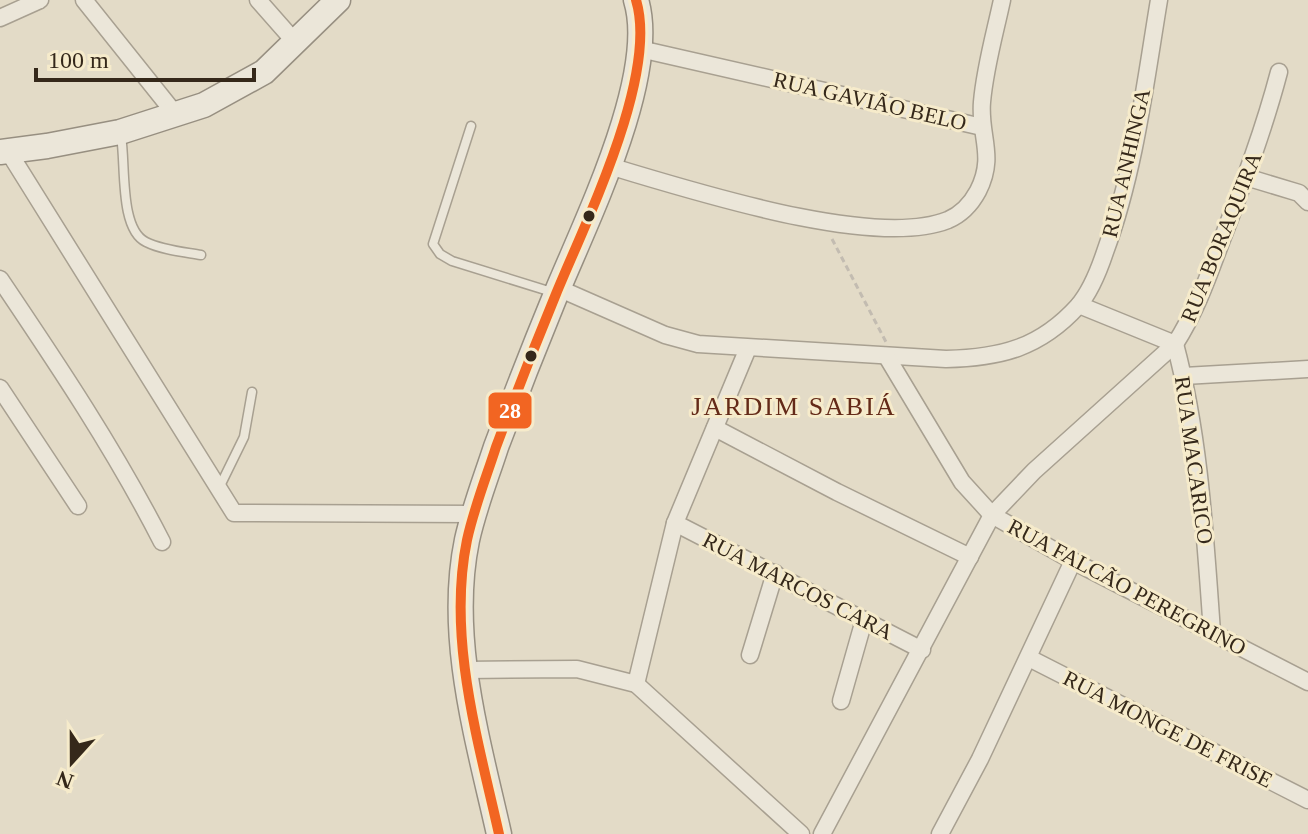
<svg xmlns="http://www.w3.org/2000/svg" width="1308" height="834" font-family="'Times New Roman',serif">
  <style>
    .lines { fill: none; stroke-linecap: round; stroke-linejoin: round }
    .service-casing { stroke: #a8a091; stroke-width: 11 }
    .minor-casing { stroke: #a8a091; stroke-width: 19 }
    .secondary-casing { stroke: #978f81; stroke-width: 27 }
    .path { stroke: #c3bcb1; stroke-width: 3; stroke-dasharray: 6 4; stroke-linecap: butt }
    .service { stroke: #ebe6d9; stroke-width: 8 }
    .minor { stroke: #ebe6d9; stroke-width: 16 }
    .secondary { stroke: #ebe6d9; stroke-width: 24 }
    .bus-1-casing { stroke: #f6ebcb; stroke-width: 16 }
    .bus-1 { stroke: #f26522; stroke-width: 10 }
    .bus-dot { fill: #35281a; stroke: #f6ebcb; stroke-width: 3 }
    .labels { text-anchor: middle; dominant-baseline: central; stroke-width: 6; stroke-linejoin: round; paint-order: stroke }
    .street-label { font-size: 22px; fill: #35281a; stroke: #f6ebcb }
    .quarter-label { font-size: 26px; letter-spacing: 2px; fill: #642a18; stroke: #f6ebcb }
    .line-badge { stroke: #f6ebcb; stroke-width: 3 }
    .badge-label { font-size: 22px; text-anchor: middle; font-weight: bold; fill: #fff }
  </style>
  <rect width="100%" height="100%" fill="#e3dbc7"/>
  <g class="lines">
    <g class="service-casing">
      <g id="service">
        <polyline points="471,126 433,244 440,254 452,261 555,293"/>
        <path d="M121 136C126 164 119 229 146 242 162 250 184 252 201 255"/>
        <polyline points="219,488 244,437 252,392"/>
      </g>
    </g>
    <g class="minor-casing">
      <g id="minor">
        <polyline points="84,0 176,115"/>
        <polyline points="258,0 295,42"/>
        <polyline points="0,18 40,0"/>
        <polyline points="640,49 982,127"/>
        <polyline points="8,151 234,513 474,514"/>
        <path d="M609 166C688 189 873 250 948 220 962 214 971 204 978 191 996 156 979 136 982 102 985 67 995 33 1002 0"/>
        <polyline points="1246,177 1299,193 1308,202"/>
        <path d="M0 279C58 365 115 450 162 542"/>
        <path d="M558 288 665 335 698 344 946 359C1000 358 1040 348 1078 306 1091 291 1099 270 1105 252 1135 171 1145 84 1159 0"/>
        <path d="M1079 305 1175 344C1200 437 1205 536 1212 632"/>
        <polyline points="887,357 962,482 992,515 1073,561 1308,682"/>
        <polyline points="1184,376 1308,369"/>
        <polyline points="0,388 78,506"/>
        <polyline points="715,428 837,492 970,557"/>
        <polyline points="675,523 922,650"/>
        <polyline points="750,655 775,573"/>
        <polyline points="1029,658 1308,800"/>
        <polyline points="465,670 577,669 636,684 801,834"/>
        <polyline points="636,684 675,523 748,348"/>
        <polyline points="841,701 864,620"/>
        <path d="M822 834 992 515 1034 471 1175 344C1197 310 1209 274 1223 237 1244 182 1264 129 1279 72"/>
        <polyline points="940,834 980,759 1073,561"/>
      </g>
    </g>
    <g class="secondary-casing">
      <g id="secondary">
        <polyline points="0,152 47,146 120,132 204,105 264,72 338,0"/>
        <path d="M499 834C478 740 447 637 467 540 474 508 486 478 496 447 515 396 535 345 556 294 585 223 659 75 636 0"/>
      </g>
    </g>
    <polyline class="path" points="832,239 886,342"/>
    <use href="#service" class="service"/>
    <use href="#minor" class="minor"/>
    <use href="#secondary" class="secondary"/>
    <g class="bus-1-casing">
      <path id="bus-1" d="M499 834C478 740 447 637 467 540 474 508 486 478 496 447 515 396 535 345 556 294 585 223 659 75 636 0"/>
    </g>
    <use href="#bus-1" class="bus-1"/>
  </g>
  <g class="bus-dot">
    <circle cx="589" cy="216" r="7"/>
    <circle cx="531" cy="356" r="7"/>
  </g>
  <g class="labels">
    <g class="street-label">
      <text transform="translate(870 101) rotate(13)">RUA GAVIÃO BELO</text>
      <text transform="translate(1126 163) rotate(-77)">RUA ANHINGA</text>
      <text transform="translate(1221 237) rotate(-68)">RUA BORAQUIRA</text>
      <text transform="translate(1194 460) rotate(82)">RUA MACARICO</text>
      <text transform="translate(798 586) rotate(27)">RUA MARCOS CARA</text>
      <text transform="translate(1127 587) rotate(28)">RUA FALCÃO PEREGRINO</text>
      <text transform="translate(1168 729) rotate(27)">RUA MONGE DE FRISE</text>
    </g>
    <g class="quarter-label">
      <text x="794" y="406">JARDIM SABIÁ</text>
    </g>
  </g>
  <rect class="line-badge" x="487" y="391" width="46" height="39" rx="8" fill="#f26522"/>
  <g class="badge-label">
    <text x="510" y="418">28</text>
  </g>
  <g transform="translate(72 762) rotate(201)" stroke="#f6ebcb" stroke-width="6" paint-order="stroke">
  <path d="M0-6L14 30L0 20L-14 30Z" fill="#35281a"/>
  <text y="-12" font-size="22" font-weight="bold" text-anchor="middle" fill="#35281a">N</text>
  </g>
  <path d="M36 68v12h218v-12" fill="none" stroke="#35281a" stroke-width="4"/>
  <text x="48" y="68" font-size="24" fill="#35281a" stroke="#f6ebcb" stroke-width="6" paint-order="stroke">100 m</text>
</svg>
